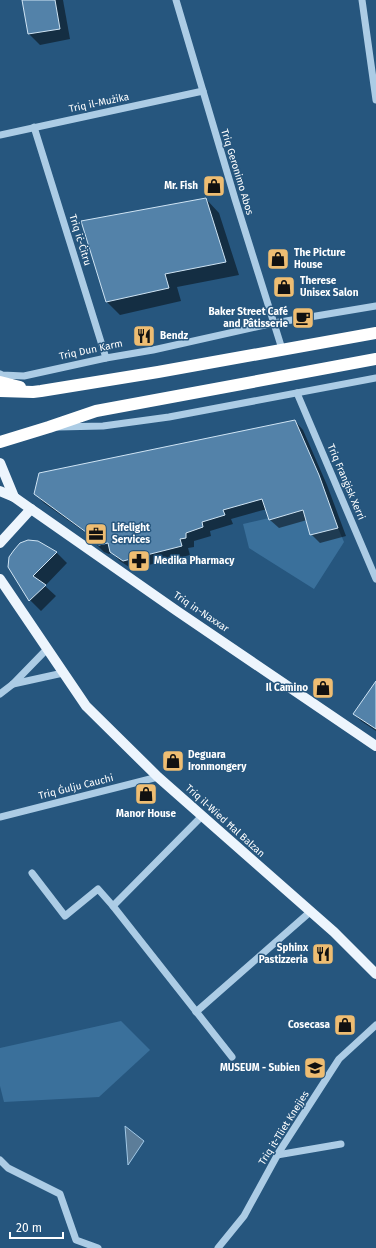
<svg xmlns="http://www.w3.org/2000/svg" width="376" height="1248" font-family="'Fira Sans',sans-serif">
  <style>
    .green { fill: #3a709b }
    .water { fill: #5c7d99; stroke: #a1c8e6 }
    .shadow { fill: #0007 }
    .building { fill: #5382a9; stroke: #cfe4f4 }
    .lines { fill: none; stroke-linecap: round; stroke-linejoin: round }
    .minor { stroke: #accce5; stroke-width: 7 }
    .major { stroke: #edf5fd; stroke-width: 10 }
    .highway { stroke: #fff; stroke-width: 12 }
    .labels { text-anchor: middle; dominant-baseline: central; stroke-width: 3; stroke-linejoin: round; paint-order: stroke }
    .street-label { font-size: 10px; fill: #fff; stroke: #26567e }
    .poi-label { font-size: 10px; font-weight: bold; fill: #fff; stroke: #26567e; text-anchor: end }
  </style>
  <rect width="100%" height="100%" fill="#26567e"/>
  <g class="green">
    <polygon points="303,510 310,534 338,528 344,542 314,589 249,548 243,524"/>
    <polygon points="121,1021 150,1050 99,1097 4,1102 0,1086 0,1048"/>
  </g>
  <polygon class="water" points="125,1126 144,1141 128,1165"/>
  <g class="shadow">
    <polygon points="23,0 63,0 70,39 40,45 29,34"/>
    <polygon points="206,199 219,213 239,275 177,287 181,301 120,315 106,301"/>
    <polygon points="295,421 303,430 327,485 346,536 320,543 311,534 307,520 279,528 270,520 267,509 231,519 233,524 210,531 211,536 194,541 194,547 188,548 190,555 132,569 120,561 112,553 109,554 104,552 95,543 93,538 44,503 35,494"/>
    <polygon points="56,552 67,563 45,586 56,596 41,611 30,600 9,567"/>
    <polygon points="376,691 376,731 361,721 354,714"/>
  </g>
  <g class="building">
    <polygon points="22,0 55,0 60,29 28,34"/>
    <polygon points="206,198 226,262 165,274 169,288 106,302 81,221"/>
    <polygon points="295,420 319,475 338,528 310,535 303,510 269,520 262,499 223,510 225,515 202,522 203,527 186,533 186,538 180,539 182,546 123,561 110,552 108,543 99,545 95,543 90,535 34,494 39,473"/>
    <polygon points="28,540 38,541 57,552 33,576 46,585 29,601 8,567 9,557 14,550 20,543"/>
    <polygon points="376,681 376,729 353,714"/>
  </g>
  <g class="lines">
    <g class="minor">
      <polyline points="176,0 235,199 282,349"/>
      <polyline points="362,0 376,100"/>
      <polyline points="34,127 106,358"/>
      <polyline points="0,135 203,91"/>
      <polyline points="0,374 2,375 24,376 106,358 153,350 274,323 376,306"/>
      <polyline points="297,393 376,579"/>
      <polyline points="58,427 103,426 169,417 376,378"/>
      <polyline points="13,684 63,673"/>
      <polyline points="0,694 13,684 47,649"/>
      <polyline points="0,817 158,777"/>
      <polyline points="32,873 65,916 98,889 113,906 232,1057"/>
      <polyline points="113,906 202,816"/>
      <polyline points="196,1012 310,912"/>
      <polyline points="277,1155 341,1144"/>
      <polyline points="0,1160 8,1168 60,1194 76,1240 98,1248"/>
      <polyline points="218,1248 244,1216 279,1152 339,1059 376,1025"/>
    </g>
    <g class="major">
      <polyline points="0,463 14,497"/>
      <polyline points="0,491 14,497 31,509 177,611 376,746"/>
      <polyline points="0,543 31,509"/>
      <polyline points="0,579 86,706 158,777 334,932 376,974"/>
    </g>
    <g class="highway">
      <polyline points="0,382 20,387"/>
      <polyline points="0,391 33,392 41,391 158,372 376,333"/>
      <polyline points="0,442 49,427 96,411 376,359"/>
    </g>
  </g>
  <defs>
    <g id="shop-square" transform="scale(1.15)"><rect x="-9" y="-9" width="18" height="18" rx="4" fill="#eebd72" stroke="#26567e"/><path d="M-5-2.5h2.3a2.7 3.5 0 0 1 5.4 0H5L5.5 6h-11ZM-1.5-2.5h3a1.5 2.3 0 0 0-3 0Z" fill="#111"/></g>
    <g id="cafe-square" transform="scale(1.15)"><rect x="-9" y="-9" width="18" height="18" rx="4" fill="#eebd72" stroke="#26567e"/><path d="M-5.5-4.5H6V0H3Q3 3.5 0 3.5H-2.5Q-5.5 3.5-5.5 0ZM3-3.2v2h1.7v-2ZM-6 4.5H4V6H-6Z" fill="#111"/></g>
    <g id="restaurant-square" transform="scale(1.15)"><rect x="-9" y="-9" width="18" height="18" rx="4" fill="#eebd72" stroke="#26567e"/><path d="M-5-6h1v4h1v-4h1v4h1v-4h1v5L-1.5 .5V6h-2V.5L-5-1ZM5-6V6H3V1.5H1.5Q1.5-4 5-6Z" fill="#111"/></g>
    <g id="office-square" transform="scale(1.15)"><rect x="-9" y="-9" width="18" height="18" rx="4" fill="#eebd72" stroke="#26567e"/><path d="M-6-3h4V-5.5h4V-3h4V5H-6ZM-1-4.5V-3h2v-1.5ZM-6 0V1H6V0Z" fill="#111"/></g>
    <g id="pharmacy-square" transform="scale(1.15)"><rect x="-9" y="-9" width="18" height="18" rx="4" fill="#eebd72" stroke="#26567e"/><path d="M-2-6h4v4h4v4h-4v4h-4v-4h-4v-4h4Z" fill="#111"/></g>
    <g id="school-square" transform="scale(1.15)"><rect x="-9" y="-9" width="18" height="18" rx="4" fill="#eebd72" stroke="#26567e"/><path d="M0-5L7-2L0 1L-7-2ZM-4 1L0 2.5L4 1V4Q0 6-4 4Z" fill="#111"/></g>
  </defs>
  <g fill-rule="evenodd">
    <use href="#shop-square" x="214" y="186"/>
    <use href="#shop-square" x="278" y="259"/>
    <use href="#shop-square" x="284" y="287"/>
    <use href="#cafe-square" x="303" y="318"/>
    <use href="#restaurant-square" x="144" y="336"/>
    <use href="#office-square" x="96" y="534"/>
    <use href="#pharmacy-square" x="139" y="561"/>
    <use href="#shop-square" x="323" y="688"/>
    <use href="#shop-square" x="173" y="761"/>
    <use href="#shop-square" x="146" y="794"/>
    <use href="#restaurant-square" x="323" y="954"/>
    <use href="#shop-square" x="345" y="1025"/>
    <use href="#school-square" x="315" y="1068"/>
  </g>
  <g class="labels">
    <g class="street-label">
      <text transform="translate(99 103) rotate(-12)">Triq il-Mużika</text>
      <text transform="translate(237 172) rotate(73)">Triq Geronimo Abos</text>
      <text transform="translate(80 240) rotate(73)">Triq iċ-Ċitru</text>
      <text transform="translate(91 350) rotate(-12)">Triq Dun Karm</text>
      <text transform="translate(346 482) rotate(67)">Triq Franġisk Xerri</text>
      <text transform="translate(201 612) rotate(34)">Triq in-Naxxar</text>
      <text transform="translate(76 787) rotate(-14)">Triq Ġulju Cauchi</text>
      <text transform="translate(225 821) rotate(42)">Triq il-Wied Ħal Balzan</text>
      <text transform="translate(284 1128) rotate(-58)">Triq it-Tliet Knejjes</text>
    </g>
    <g class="poi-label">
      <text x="198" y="186">Mr. Fish</text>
      <text x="294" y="253" text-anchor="start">The Picture<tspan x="294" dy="12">House</tspan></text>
      <text x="300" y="281" text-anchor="start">Therese<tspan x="300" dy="12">Unisex Salon</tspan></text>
      <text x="288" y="312">Baker Street Café<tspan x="288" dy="12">and Pâtisserie</tspan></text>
      <text x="160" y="336" text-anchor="start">Bendz</text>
      <text x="112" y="528" text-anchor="start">Lifelight<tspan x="112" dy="12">Services</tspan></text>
      <text x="154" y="561" text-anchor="start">Medika Pharmacy</text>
      <text x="308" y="688">Il Camino</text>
      <text x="188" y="755" text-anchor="start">Deguara<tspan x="188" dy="12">Ironmongery</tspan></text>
      <text x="146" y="814" text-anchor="middle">Manor House</text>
      <text x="308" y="948">Sphinx<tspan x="308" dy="12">Pastizzeria</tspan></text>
      <text x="330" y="1025">Cosecasa</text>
      <text x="300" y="1068">MUSEUM - Subien</text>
    </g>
  </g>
  <path d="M10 1232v6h53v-6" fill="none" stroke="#ffffff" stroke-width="2"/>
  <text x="16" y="1232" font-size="12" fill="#ffffff" stroke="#26567e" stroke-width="3" paint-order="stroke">20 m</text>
</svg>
